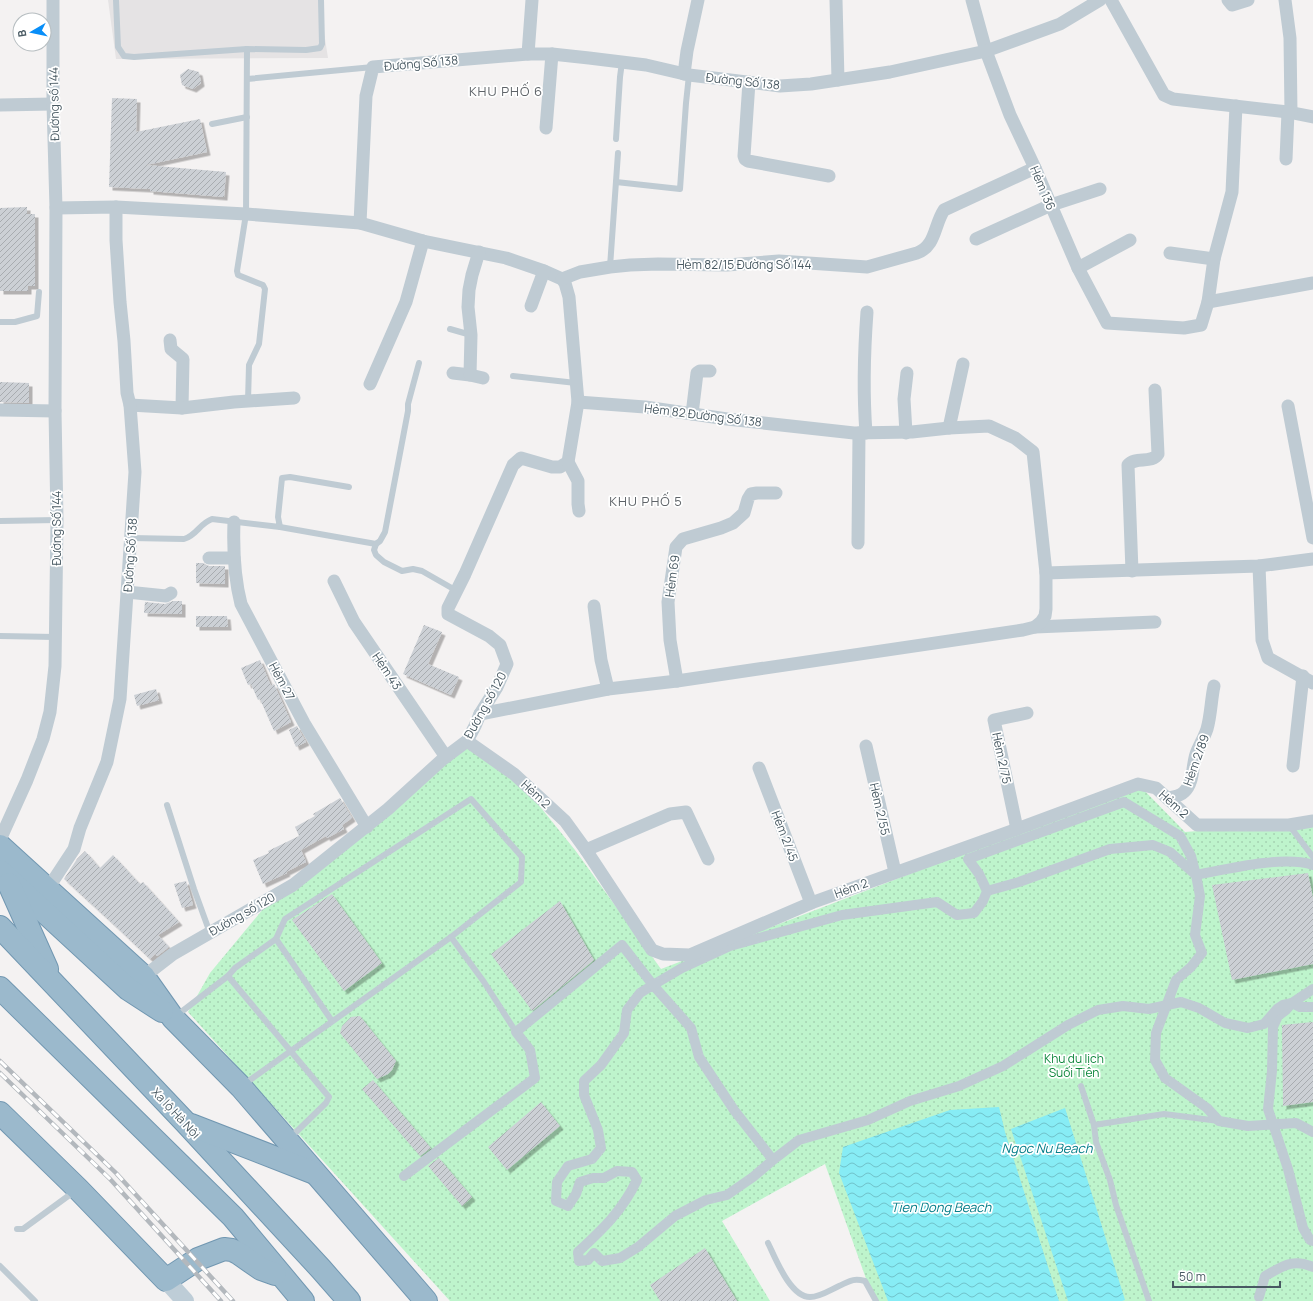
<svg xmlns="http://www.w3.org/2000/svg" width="1313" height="1301" font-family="Manrope,sans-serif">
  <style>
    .education { fill: #e5e3e4 }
    .park { fill: url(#park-dots) }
    .water { fill: url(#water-waves) }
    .building { fill: url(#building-hatch); filter: url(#shadow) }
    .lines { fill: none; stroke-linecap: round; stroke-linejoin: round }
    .trunk-casing { stroke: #7197b1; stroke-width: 24 }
    .service { stroke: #bfcbd3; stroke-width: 6 }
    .pedestrian { stroke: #bfcbd3; stroke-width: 10 }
    .minor { stroke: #bfcbd3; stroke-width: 13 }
    .secondary { stroke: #becdd7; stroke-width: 18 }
    .trunk { stroke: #9bb9cc; stroke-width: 22 }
    .rail-casing { stroke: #b3b8bd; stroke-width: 4.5 }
    .rail { stroke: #fff; stroke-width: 3; stroke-dasharray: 9; stroke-linecap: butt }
    .labels { text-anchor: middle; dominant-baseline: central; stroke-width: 3.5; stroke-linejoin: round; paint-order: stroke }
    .street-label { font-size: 12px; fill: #485962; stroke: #fff }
    .park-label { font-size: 12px; fill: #0e873c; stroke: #fff }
    .neighbourhood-label { font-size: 13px; letter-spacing: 1px; fill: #5e6368; stroke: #fff }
    .water-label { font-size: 13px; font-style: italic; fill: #057e89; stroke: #fff }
  </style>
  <defs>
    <pattern id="park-dots" width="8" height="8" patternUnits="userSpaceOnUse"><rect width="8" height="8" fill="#bef4cc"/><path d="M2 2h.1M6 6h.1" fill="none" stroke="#a5d3b2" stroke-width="1.8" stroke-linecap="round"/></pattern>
    <pattern id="water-waves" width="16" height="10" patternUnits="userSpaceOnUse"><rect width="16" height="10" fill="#87ecf5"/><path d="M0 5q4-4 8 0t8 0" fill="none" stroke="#70c2ca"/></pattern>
    <pattern id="building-hatch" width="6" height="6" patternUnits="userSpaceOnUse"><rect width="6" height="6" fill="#ccd0d5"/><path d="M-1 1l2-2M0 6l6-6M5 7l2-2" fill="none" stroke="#a8acb0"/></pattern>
    <filter id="shadow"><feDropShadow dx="3.5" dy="3.5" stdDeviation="0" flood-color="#0004"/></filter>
  </defs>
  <rect width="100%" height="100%" fill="#f4f2f2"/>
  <polygon class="education" points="108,0 319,0 328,58 116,59"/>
  <polygon class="park" points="465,745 512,772 575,850 661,969 1140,786 1185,832 1279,825 1313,824 1313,1301 874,1301 825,1164 722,1221 770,1301 450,1301 188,1012 210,973 273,897"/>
  <g class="water">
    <polygon points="999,1107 1005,1132 1059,1301 888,1301 839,1173 843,1147 950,1110"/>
    <polygon points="1065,1108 1125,1300 1122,1301 1068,1301 1011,1129"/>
  </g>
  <g class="building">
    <polygon points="188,69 199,72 201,83 193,89 182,85 180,75"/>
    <polygon points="112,98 137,99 136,132 200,119 207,152 146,165 226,172 224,197 150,191 150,189 109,187"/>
    <polygon points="27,207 27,214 35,214 35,286 28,286 28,291 0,291 0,208"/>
    <polygon points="0,382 29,383 29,403 0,402"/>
    <polygon points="196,563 203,563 209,566 225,566 225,584 196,583"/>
    <polygon points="173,601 182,601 182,614 144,613 145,602 165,604"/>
    <polygon points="196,616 227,616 228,627 196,627"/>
    <polygon points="424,625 442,632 428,664 459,677 451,695 403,674"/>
    <polygon points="260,660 271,686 274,684 291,722 274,731 260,699 258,700 251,684 248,685 241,668"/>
    <polygon points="156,689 159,700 137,706 134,695"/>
    <polygon points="297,726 306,742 296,747 289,730"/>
    <polygon points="340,798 352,818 342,825 344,829 327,838 326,836 301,850 306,862 286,872 287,873 263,884 253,860 269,853 268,851 299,836 295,827 315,816 313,814"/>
    <polygon points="85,851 100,868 113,855 140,884 143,882 179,922 158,935 169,947 157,956 155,954 150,959 113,924 64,879 77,859"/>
    <polygon points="1308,873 1313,898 1313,964 1232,980 1212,885"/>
    <polygon points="186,881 193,905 182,908 174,884"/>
    <polygon points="332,894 382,963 344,991 292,920"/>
    <polygon points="560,901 594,960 532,1011 491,954"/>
    <polygon points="360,1016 396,1061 392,1070 388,1074 377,1079 340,1033 342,1026 351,1017"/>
    <polygon points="1313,1022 1313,1102 1283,1106 1282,1025"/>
    <polygon points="373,1080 431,1148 420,1156 362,1089"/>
    <polygon points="541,1102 560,1126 507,1170 488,1147"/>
    <polygon points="439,1158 472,1197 462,1206 428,1166"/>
    <polygon points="705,1248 737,1301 660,1301 650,1285"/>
  </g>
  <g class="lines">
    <g class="trunk-casing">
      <g id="trunk">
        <polyline points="0,846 144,977 173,1018 241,1087 426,1301"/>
        <polyline points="0,871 128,989 162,1011"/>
        <polyline points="9,884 47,969"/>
        <polyline points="0,927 186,1123 321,1269 349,1301"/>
        <polyline points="0,988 233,1217 303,1301"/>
        <polyline points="0,1113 78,1189 166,1280 198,1259 224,1249 232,1250 238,1253 261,1269 275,1274"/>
        <polyline points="191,1125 312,1172"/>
      </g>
    </g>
    <g class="service">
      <polyline points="116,0 118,47 124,56 134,57 247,49"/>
      <polyline points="247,79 373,67"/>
      <polyline points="212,124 247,117"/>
      <polyline points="616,139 620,77 622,62"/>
      <polyline points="616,182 680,189 686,103 689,75"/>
      <polyline points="610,267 618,153"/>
      <polyline points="0,322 15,322 37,316 39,292"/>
      <polyline points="450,329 471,335"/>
      <polyline points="513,376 576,383"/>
      <polyline points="248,401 249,365 259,344 265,289 263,285 238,275 237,271 246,214 247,49 306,50 320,48 322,44 321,0"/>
      <polyline points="0,521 57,520"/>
      <polyline points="280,527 376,544 380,541 385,532 408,411 408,404 419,363"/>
      <path d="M131 538 184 539C197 535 199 524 212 519L280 527 278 517 282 478 290 477 349 487"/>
      <polyline points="376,544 374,550 376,555 384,562 402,571 413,569 422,571 457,591"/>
      <polyline points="0,636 55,637"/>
      <polyline points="167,805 194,889 210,933"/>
      <polyline points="1289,825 1313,857"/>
      <polyline points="451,937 484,982 516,1032"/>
      <polyline points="276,939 332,1021"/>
      <polyline points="176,1016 228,976"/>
      <polyline points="243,1085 451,937 521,882 522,857 471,799 285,919 276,939 235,968 228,976 329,1097 326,1103 290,1138"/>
      <polyline points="1081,1086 1094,1125 1096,1142 1110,1180 1116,1205 1149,1301"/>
      <polyline points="1094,1125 1164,1114 1219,1121"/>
      <polyline points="17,1229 23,1229 75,1191"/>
      <path d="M768 1243C775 1257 790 1297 810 1297 820 1297 830 1290 839 1286 850 1281 853 1278 865 1281L876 1301"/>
      <polyline points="0,1266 35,1301"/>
    </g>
    <g class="pedestrian">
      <polyline points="987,891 1019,882 1110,849 1153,845 1170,852 1196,875 1200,896 1195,935 1202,953 1191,967 1176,980 1156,1033 1155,1060 1165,1078 1207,1108 1219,1121 1248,1126 1296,1123 1313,1132"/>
      <polyline points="1313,989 1292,1003 1286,1010 1278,1016 1273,1027 1272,1071 1268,1109 1288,1169 1303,1228 1310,1240 1313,1241"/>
      <path d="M773 1160 734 1110 699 1057 691 1028 653 985 640 993 627 1010 624 1033 601 1065 584 1081V1095L598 1130 601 1148 592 1159 568 1166 557 1182 556 1201 568 1206 576 1194 580 1182 593 1178H604L617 1171 632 1172 637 1180C622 1211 603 1229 578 1252L579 1261 588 1260 594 1253 602 1261 620 1258 638 1247 675 1216 706 1200 727 1195 753 1177 773 1160 799 1140 868 1120 910 1101 959 1086 1003 1066 1068 1025 1098 1010 1123 1006 1149 1009 1181 1002 1199 1008 1225 1023 1248 1028 1264 1024 1277 1009 1283 1005 1292 1003 1300 1007H1313"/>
      <path d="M404 1176 535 1078 530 1050 516 1032 622 945 653 985 682 968 730 946 842 915 937 902 957 915 974 913 983 901 987 891 979 874 968 859 1124 802 1180 836 1191 856 1196 875C1227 869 1284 855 1313 865"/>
      <path d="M1259 1297 1265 1276C1283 1266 1293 1258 1313 1267"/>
    </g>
    <g class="minor">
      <polyline points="836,0 838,80"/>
      <polyline points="972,0 986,51 1010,115 1035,168 1078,268 1107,323 1184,328 1201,325 1208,302 1214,259 1232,192 1236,106"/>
      <polyline points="1111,0 1164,95 1173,99 1288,112 1313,117"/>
      <polyline points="1228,0 1232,5 1248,0"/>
      <polyline points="1285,0 1290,38 1291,113"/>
      <polyline points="528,54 532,0"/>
      <polyline points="684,74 687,51 698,0"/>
      <polyline points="749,82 744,156 745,159 748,161 829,176"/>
      <polyline points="0,105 53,104"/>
      <polyline points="546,128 552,54"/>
      <polyline points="1286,159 1288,112"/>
      <polyline points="56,208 116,207 246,214 360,223 423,241 506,258 544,271 562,279 565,283 569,297 578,402 568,462 560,467 552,467 521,458 513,465 465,574 448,608 448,614 489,636 500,645 507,664 497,687 480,714 475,726 467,741 443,759 388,809 293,885 173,954 138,981"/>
      <polyline points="360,223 366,96 373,67 528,54 552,54 589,58 646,65 689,75 780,86 811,84 890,72 986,51 1060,24 1100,0"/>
      <polyline points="976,239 1051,205 1100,189"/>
      <polyline points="1170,253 1214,259"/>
      <polyline points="1078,268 1130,240"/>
      <path d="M562 279 580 272 610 267 630 265 658 264 727 265 779 261 867 267 917 253C936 246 934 225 944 210L1035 168"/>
      <polyline points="1208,302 1313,283"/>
      <polyline points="531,306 544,271"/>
      <polyline points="170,340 171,349 183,359 182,408"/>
      <polyline points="453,373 470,375 471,335 468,307 469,290 472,275 479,252"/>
      <polyline points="470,375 483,378"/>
      <polyline points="370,384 406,302 423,241"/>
      <polyline points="130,405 182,408 234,402 294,398"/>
      <polyline points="1288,406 1313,538"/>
      <polyline points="0,410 55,411"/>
      <polyline points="692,414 697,373 700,371 710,371"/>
      <polyline points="949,428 963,364"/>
      <path d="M866 433C863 393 864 352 867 312"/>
      <polyline points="906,433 904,399 907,373"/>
      <polyline points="568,462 578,481 578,504 579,511"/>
      <path d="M234 522C233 550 234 577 241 604L304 723 367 827"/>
      <polyline points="858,543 859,433"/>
      <polyline points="209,558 234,558"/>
      <polyline points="1259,566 1262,640 1268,658 1313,683"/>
      <path d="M1132 571 1128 465C1135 456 1152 464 1158 454L1155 390"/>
      <polyline points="1046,573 1259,566 1313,559"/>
      <polyline points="334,581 354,622 446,757"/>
      <polyline points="127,592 166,596 171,593"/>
      <polyline points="594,606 601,660 608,689"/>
      <polyline points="1035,627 1155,622"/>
      <polyline points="677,681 670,640 668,602 676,547 683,539 721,528 733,523 744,513 748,499 751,494 757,493 776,493"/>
      <polyline points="480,714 608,689 677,681 1023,630 1035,627 1041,622 1045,616 1046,609 1046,573 1033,452 1015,438 989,426 949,428 912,432 854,433 727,419 645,407 578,402"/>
      <polyline points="467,741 514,774 565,821 586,850 652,950 663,954 690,955 811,903 1017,829 1138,784 1156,788 1197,825 1289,825 1313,821"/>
      <polyline points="866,746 895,872"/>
      <polyline points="1293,766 1303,676"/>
      <polyline points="759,768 811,903"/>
      <path d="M1167 798C1173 797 1179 797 1184 792 1194 783 1192 766 1196 754 1199 746 1204 738 1207 729 1211 715 1211 700 1214 686"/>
      <polyline points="1017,829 994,720 1027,713"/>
      <polyline points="0,837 3,833 27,780 43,739 50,712 55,666 57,520 55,411 56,208 53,104 53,0"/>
      <polyline points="586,850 670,814 686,812 708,859"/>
      <polyline points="47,890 74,849 80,828 107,762 120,699 135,472 130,405 127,393 124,341 120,302 116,240 116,207"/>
    </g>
    <polyline class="secondary" points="166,1280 185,1301"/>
    <use href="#trunk" class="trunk"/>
    <g class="rail-casing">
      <g id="rail">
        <polyline points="0,1061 116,1173 233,1301"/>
        <polyline points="0,1073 110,1179 221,1301"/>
      </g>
    </g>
    <use href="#rail" class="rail"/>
  </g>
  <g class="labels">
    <g class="street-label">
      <text transform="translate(421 63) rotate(-5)">Đường Số 138</text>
      <text transform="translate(743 81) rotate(6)">Đường Số 138</text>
      <text transform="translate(54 104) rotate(-91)">Đường số 144</text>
      <text transform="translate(1043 188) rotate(67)">Hẻm 136</text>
      <text x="744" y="264">Hẻm 82/15 Đường Số 144</text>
      <text transform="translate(703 415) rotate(7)">Hẻm 82 Đường Số 138</text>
      <text transform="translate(56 528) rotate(-90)">Đường Số 144</text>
      <text transform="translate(130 555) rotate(-86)">Đường Số 138</text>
      <text transform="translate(672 576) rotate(-82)">Hẻm 69</text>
      <text transform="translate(387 671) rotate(56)">Hẻm 43</text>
      <text transform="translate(282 681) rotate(62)">Hẻm 27</text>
      <text transform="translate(485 705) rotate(-61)">Đường số 120</text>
      <text transform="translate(1002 758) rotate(78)">Hẻm 2/75</text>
      <text transform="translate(1196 760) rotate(-70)">Hẻm 2/89</text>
      <text transform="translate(536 794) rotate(43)">Hẻm 2</text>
      <text transform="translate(1174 804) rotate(42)">Hẻm 2</text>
      <text transform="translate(880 809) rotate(77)">Hẻm 2/55</text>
      <text transform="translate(785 836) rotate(69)">Hẻm 2/45</text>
      <text transform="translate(851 888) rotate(-20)">Hẻm 2</text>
      <text transform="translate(242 914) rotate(-30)">Đường số 120</text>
      <text transform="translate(176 1113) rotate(47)">Xa lộ Hà Nội</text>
    </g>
    <g class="park-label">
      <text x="1074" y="1058">Khu du lịch<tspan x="1074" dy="14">Suối Tiên</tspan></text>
    </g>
    <g class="neighbourhood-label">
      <text x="506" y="91">KHU PHỐ 6</text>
      <text x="646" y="501">KHU PHỐ 5</text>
    </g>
    <g class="water-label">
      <text x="1047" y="1148">Ngoc Nu Beach</text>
      <text x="941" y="1207">Tien Dong Beach</text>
    </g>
  </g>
  <g transform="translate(32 32) rotate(261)"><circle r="19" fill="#ffffff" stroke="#b6bdc0"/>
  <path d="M0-3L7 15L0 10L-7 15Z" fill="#088ef8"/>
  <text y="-6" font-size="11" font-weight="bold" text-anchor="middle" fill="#485962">B</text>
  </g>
  <path d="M1173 1281v6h107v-6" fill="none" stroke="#485962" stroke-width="2"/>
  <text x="1179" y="1281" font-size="12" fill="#485962" stroke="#ffffff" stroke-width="3" paint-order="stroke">50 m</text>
</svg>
